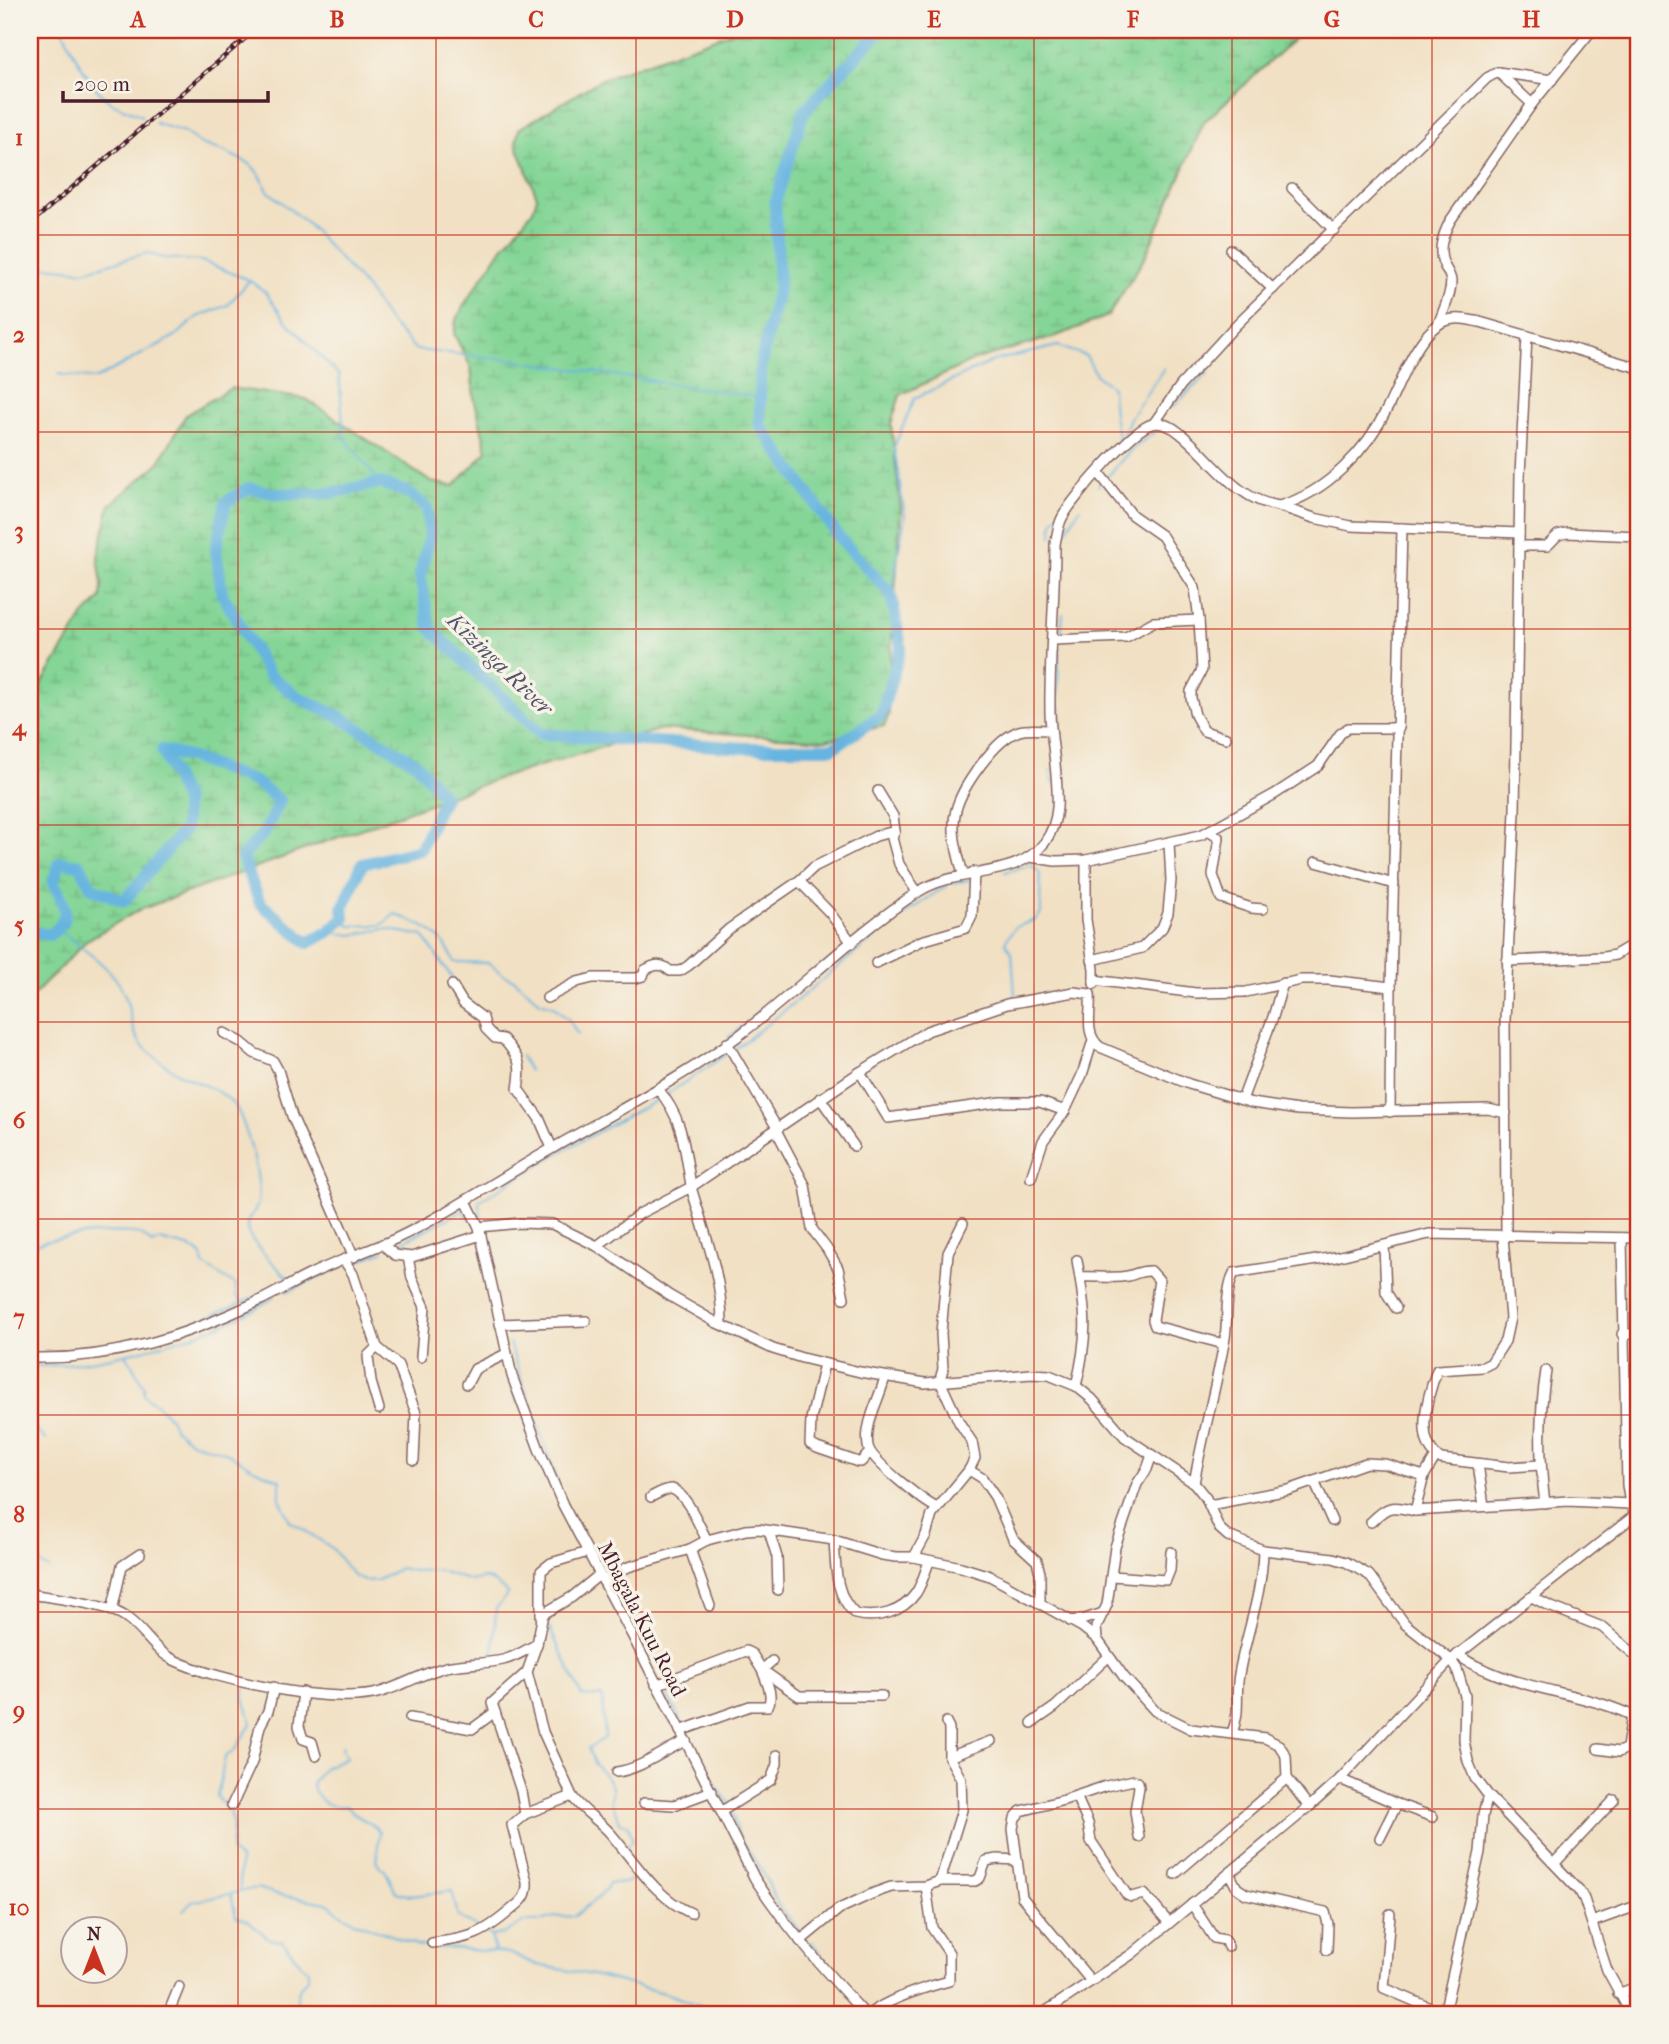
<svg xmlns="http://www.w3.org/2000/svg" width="1669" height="2044" font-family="'IM FELL French Canon',serif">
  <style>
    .wetland { fill: url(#wetland-marsh); stroke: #677a60; stroke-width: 2 }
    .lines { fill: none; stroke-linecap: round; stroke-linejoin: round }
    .stream { stroke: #66b4e0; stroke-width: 2 }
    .river { stroke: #66b4e0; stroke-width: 12 }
    .minor-casing { stroke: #846360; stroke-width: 12 }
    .minor { stroke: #fff; stroke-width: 9 }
    .rail-casing { stroke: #4a1f2b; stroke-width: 4.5 }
    .rail { stroke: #f7f3e8; stroke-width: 2; stroke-dasharray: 5; stroke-linecap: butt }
    .grid { fill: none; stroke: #c8321e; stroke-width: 2; stroke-opacity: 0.55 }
    .labels { text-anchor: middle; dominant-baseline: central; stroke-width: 7; stroke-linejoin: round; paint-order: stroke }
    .street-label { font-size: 21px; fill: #4a1f2b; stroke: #f7f3e8 }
    .water-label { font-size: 23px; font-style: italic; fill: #54536a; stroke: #f7f3e8 }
    .neatline { fill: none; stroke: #c8321e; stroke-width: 2.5 }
    .grid-label { font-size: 23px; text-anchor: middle; font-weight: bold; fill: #c8321e }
  </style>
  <defs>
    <pattern id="wetland-marsh" width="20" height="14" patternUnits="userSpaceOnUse" patternTransform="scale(1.75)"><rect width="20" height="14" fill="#84d596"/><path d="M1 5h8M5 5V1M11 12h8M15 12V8" fill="none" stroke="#74b681"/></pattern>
  </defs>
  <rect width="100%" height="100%" fill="#f7f3e8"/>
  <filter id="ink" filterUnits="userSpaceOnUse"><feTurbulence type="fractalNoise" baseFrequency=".0143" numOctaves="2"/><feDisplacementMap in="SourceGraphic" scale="14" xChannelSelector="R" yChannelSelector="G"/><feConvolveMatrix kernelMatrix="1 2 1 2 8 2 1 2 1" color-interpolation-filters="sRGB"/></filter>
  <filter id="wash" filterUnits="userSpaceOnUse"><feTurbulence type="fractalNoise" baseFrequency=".00686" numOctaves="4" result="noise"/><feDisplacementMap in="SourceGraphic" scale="28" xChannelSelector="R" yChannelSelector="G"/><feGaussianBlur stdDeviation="1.57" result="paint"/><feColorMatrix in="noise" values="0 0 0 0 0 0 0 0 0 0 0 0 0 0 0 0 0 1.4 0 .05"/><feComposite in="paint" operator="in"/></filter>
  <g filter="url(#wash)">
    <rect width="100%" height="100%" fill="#f1e0c3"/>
    <polygon class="wetland" points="738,30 1304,30 1204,122 1145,257 1108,316 1054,337 976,359 900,395 891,424 901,510 889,678 889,714 884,726 825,740 661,729 497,779 139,910 87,940 30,999 30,703 84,615 101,598 102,584 98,557 110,505 158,464 186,415 231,388 306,399 431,482 454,486 487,451 474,397 471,367 454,334 456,320 466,302 498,254 533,210 537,197 516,143 519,129 602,79"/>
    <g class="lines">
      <g class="stream">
        <path d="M63 30C72 51 92 91 112 103 121 108 133 111 142 116"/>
        <polyline points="155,123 184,132 201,144 223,151 250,164 260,175 268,191 309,225 366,288 387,319 416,350 506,359 760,397"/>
        <polyline points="30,265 84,271 147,253 163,258 202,261 249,280 265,292 286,321 339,375 344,437 380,483"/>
        <polyline points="58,374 96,379 177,335 197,317 228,305 249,281"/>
        <polyline points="1173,407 1208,373"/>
        <polyline points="1120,443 1130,418 1164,368"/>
        <polyline points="1108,476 1129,452 1159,428"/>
        <polyline points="1098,486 1100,483"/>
        <polyline points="1064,534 1080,508"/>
        <polyline points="1052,537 1053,522 1061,511"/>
        <path d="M891 594 905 516 894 447 915 398 993 361 1058 346 1086 356 1097 376 1112 387C1113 407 1114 424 1120 442"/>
        <polyline points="1061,635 1063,614"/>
        <polyline points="1058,697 1059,646"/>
        <polyline points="1060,734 1060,707"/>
        <polyline points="1061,741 1061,747"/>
        <polyline points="1062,752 1065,803"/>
        <polyline points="1050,770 1053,783"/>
        <polyline points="994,864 1024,855"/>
        <polyline points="967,869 988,865"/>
        <polyline points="1005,872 1032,865 1040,874 1041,913 1035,920 1015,927 1005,942 1012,953 1015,996"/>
        <polyline points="942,877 957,871"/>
        <polyline points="953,883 969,880"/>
        <path d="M344 918 350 926 382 925 395 914C421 924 445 934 454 962L489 963 502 974 515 980 540 1002 553 1006 569 1020 578 1035"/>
        <path d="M58 929C77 945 114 968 123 991 132 1009 129 1035 146 1049 156 1058 169 1068 180 1074 201 1086 230 1090 240 1115 249 1137 262 1179 258 1203 256 1213 243 1220 248 1232 252 1244 280 1270 290 1280"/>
        <polyline points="328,932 352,935 385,929 423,936 455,982"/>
        <polyline points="488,1025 500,1035"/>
        <polyline points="728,1038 782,996"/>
        <path d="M736 1048C807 996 874 931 948 885"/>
        <polyline points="521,1056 529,1071"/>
        <polyline points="666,1095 728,1053"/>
        <polyline points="482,1224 479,1201 562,1151 661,1098"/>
        <polyline points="392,1247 462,1211 469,1218"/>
        <path d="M30 1248C42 1237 122 1229 139 1234 145 1236 148 1241 152 1244L161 1240C176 1246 191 1244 202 1256L204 1265 235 1285 237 1296 242 1302"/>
        <polyline points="350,1264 384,1251"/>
        <polyline points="287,1292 342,1266"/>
        <polyline points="176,1330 268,1292"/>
        <polyline points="509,1343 557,1480"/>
        <polyline points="126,1354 144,1386 144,1395 162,1409 171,1420 174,1428 191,1442 228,1453 254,1469 280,1480 280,1499 290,1521 332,1548 354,1576 365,1581 378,1580 400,1568 413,1571 437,1570 471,1581 484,1578 491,1580 508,1593 496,1609 493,1657"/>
        <path d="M30 1366C62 1367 94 1361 125 1354 178 1342 229 1326 275 1297"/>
        <polyline points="511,1385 517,1403"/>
        <polyline points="30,1417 34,1429 46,1440"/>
        <polyline points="30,1558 49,1569"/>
        <polyline points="549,1627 582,1696 602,1697 605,1738 588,1748 594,1763 609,1781 613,1790 611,1800 619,1822 628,1825 632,1838 631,1842 626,1846"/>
        <polyline points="664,1689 681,1722"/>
        <polyline points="687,1733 702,1765 729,1803"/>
        <path d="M343 1744 342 1751 347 1757 325 1767 312 1783C316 1801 329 1808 346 1806 356 1818 369 1821 380 1831L376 1861 386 1872 396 1892 411 1896 452 1891 458 1916 479 1929"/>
        <polyline points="732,1811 739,1837 763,1872 778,1905 802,1934"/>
        <polyline points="240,1890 240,1859 231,1852 233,1822 230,1811 217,1797 225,1757 234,1751 252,1723 244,1699 244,1688"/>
        <path d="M231 1894 236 1917 249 1921 269 1939 282 1941 303 1967 308 1970V1978C295 1990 295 1999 300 2014"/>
        <polyline points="183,1910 192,1902 257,1888 280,1895 327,1903 341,1914 354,1921 419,1946 509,1953 537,1965 598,1976 668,1994 724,2014"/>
        <polyline points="487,1933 491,1936 495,1952"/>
        <path d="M491 1936 503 1934 524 1922H537L555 1917 575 1916C587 1904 603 1898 609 1883H624L641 1876"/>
        <polyline points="811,1941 833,1972 868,2009"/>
      </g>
      <path class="river" d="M30 931 49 935C74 920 64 902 53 882L60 862 80 865 92 888 124 901 185 829V800L162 750 192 758 255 782 280 801 264 833 242 857 260 903 308 943 328 932 344 918 343 908 362 864 420 850 444 797 417 764 338 716 298 697 269 675 222 594 216 549 226 502 249 488 276 494 332 493 380 483 409 493 427 508 430 536 420 575 430 628 541 734 745 748H833L881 715 901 647 891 594 838 536 760 425V367L779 285 775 203 804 111 881 30"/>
    </g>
  </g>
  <g filter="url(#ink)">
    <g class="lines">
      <g class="minor-casing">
        <g id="minor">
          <polyline points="1498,72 1532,104"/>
          <polyline points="1292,188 1334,230"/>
          <polyline points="1231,250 1273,289"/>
          <path d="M1438 325C1443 311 1451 296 1451 281 1450 274 1447 271 1444 265 1437 250 1443 235 1450 221L1532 104 1592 30"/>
          <polyline points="1154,423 1181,385 1235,326 1487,78 1498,72 1552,80"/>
          <polyline points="1098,472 1132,515 1162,536 1195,588 1199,620 1202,670 1191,691 1191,698 1195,715 1204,731 1226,738"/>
          <polyline points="1279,506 1314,518 1351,526 1519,533"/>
          <polyline points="1519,546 1547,546 1558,535 1567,533 1638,536"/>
          <polyline points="1053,640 1126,637 1153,622 1199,620"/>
          <polyline points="878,791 893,816 895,831 892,838 899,864 917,892"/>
          <polyline points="1208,831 1219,838 1213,875 1221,898 1251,908 1263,909"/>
          <polyline points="1030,857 1055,861 1086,860 1201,835 1275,794 1318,766 1340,734 1348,728 1399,728"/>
          <polyline points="1086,860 1086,920 1094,969 1094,984"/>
          <polyline points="1316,862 1394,884"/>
          <path d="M963 874C958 855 950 830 956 810 962 787 995 739 1019 731 1028 728 1041 730 1051 730"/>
          <polyline points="799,881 830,913 852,943"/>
          <polyline points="1092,960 1142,948 1162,928 1168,913 1171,880 1169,843"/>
          <polyline points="1507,961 1604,957 1615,955 1639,941"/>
          <polyline points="876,963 921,941 966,928 972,916 974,872"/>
          <polyline points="1094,980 1196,993 1246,992 1301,980 1329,980 1391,987"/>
          <path d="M452 985 463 1003 483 1018 486 1029 495 1038 503 1039C521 1059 522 1065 518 1089L539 1118 552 1148"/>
          <path d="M547 998 577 982 593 978H636L643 976 645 970C656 964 661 963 670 971H680L688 966 729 929 799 881 814 867 876 836 895 831"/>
          <polyline points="224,1033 241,1042 254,1053 273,1061 278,1070 292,1116 354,1257"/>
          <polyline points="727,1043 777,1128"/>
          <polyline points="860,1072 888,1118 1001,1102 1040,1102 1065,1111"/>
          <path d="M658 1089C684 1120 684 1147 691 1185"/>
          <polyline points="820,1098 854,1146"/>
          <polyline points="1242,1100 1273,1017 1283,983"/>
          <polyline points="1390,1112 1391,987 1402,528"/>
          <polyline points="776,1130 805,1185 812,1229 827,1249 838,1268 844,1298"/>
          <polyline points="1031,1178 1043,1141 1065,1111 1082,1075 1093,1040"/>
          <path d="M691 1187C704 1232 722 1276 722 1324"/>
          <path d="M466 1201 479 1227 512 1376 539 1449 563 1505 633 1637 755 1879C787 1928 825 1971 865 2014"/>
          <polyline points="479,1227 520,1223 552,1224 597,1246 670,1296 717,1323 773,1349 802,1358 860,1372 925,1383 1031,1374 1049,1375 1076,1386 1092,1399 1125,1437 1194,1483 1206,1498 1219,1528 1228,1536 1263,1550 1333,1558 1346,1562 1369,1575 1405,1624 1451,1660 1457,1669 1465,1696 1464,1741 1468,1761 1475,1778 1488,1795 1579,1890 1584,1899 1607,1970 1631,2014"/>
          <polyline points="1506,1236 1505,1020 1515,812 1520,475 1527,336"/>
          <path d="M1503 1237 1510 1318 1505 1341 1491 1363 1483 1367 1437 1370C1428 1395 1413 1442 1441 1459L1509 1467 1540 1465"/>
          <polyline points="1622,1238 1627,1485 1630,1504 1636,1515"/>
          <polyline points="382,1244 395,1255 412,1257 481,1235"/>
          <path d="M597 1246 641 1213 691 1187 860 1072 927 1031 1007 1004 1074 992 1090 994C1092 1013 1083 1033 1100 1047L1189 1084 1252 1103 1298 1110 1351 1112 1488 1109 1506 1113"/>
          <polyline points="1384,1246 1386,1292 1396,1308"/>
          <polyline points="408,1257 412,1278 425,1307 421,1357"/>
          <polyline points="344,1260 353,1274 377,1347 398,1365 416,1413 414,1460"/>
          <path d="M1080 1277C1096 1276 1113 1279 1128 1276 1137 1274 1141 1270 1151 1271L1159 1280 1153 1320 1155 1326 1224 1344"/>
          <polyline points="500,1324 586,1321"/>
          <polyline points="1622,1334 1639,1334"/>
          <polyline points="377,1347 368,1356 371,1382 379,1409"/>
          <path d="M30 1358C114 1360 186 1336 261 1300 279 1291 296 1281 313 1273 340 1260 368 1251 395 1239 450 1213 500 1178 553 1148 617 1111 683 1078 741 1034 801 988 855 933 918 892 958 866 1016 881 1045 842 1052 832 1056 820 1057 808 1059 776 1051 744 1050 713 1049 657 1055 600 1055 544 1057 535 1058 526 1062 518 1072 499 1132 429 1152 424 1160 422 1166 425 1173 428 1209 452 1232 500 1279 506 1326 493 1367 450 1388 407 1400 383 1418 333 1443 322 1455 316 1468 320 1480 322L1639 368"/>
          <polyline points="824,1364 811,1419 810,1444 817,1448 858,1462 861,1462 870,1452"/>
          <path d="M885 1377C880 1398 864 1424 868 1446 870 1460 923 1501 937 1508"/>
          <polyline points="939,1383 943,1369 941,1333 948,1253 963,1223"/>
          <polyline points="467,1384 475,1369 506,1354"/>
          <path d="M1076 1386C1089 1334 1086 1312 1077 1260"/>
          <polyline points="1478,1464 1484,1506"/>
          <polyline points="969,1470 982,1478 995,1497 1013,1539 1037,1561 1040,1573 1040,1604"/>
          <polyline points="1314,1481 1332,1521"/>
          <path d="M1194 1483C1203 1434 1216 1387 1225 1338 1228 1318 1225 1291 1234 1273L1336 1257 1429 1234 1639 1238"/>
          <path d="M651 1497C657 1494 666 1488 672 1489 687 1494 700 1528 707 1540"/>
          <path d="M1545 1503C1539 1459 1539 1415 1546 1371"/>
          <polyline points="1209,1505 1289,1490 1366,1463 1385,1464 1424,1476"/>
          <polyline points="1415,1511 1424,1476 1436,1456"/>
          <path d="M1371 1522C1389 1504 1392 1506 1415 1511L1568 1501 1630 1504"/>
          <polyline points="769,1531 777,1557 778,1590"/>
          <path d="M834 1540C836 1566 834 1594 855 1614 877 1619 902 1613 916 1593 922 1584 925 1572 929 1562"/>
          <polyline points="690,1549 710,1606"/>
          <polyline points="914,1557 926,1535 932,1515 969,1470 975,1458 972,1442 959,1422 941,1383"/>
          <polyline points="1112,1576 1166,1580 1170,1570 1171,1552"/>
          <polyline points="603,1581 628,1567 690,1549 707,1540 746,1530 759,1529 834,1540 882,1555 896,1557 914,1557 961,1567 990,1576 1082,1627 1097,1639 1124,1677 1155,1711 1191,1729 1265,1738 1279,1745 1286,1756 1287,1778 1309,1807"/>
          <path d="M30 1594C54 1598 109 1604 127 1618 145 1631 154 1651 174 1660 217 1681 336 1706 381 1692 404 1685 423 1673 446 1667 465 1663 484 1664 503 1660 516 1657 526 1650 537 1644L543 1614 572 1597 599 1575"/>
          <polyline points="1532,1597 1549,1606 1602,1627 1634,1654"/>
          <polyline points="112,1611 122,1566 140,1554"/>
          <polyline points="541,1617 541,1571 551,1563 588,1552"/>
          <polyline points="1070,1621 1085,1619 1103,1613"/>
          <polyline points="1097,1639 1096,1627 1107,1605 1115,1547 1137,1484 1147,1469 1152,1455"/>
          <path d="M1458 1654C1466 1662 1476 1666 1486 1670 1535 1692 1591 1694 1639 1719"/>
          <polyline points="656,1685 746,1651 752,1654 762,1670 799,1696 882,1696"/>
          <polyline points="303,1692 299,1726 303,1739 312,1742 316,1756"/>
          <polyline points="410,1718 472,1729 495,1712"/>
          <polyline points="1032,1723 1055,1707 1108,1657"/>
          <path d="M680 1731 750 1706H768C774 1695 766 1681 762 1670L772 1661"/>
          <path d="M1232 1733C1241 1710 1235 1696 1239 1674 1247 1630 1262 1596 1263 1550"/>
          <polyline points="1598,1749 1619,1752 1627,1748 1632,1715"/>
          <polyline points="949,1757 991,1741"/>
          <path d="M617 1772C643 1768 662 1751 686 1741"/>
          <polyline points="1340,1779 1397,1804 1433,1817"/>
          <path d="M572 1796C582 1811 599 1820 611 1834 635 1862 656 1898 691 1913"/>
          <polyline points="1076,1796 1088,1823 1091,1841 1127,1895 1131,1897 1144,1894 1169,1923"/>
          <polyline points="644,1803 674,1805 712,1791"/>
          <polyline points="232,1805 252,1762 260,1726 268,1711 274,1687"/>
          <polyline points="722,1811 771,1780 777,1764 777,1755"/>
          <polyline points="525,1814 521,1791 492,1703 527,1672 537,1644"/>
          <polyline points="1380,1838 1397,1804"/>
          <polyline points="1555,1863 1614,1800"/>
          <polyline points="1229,1873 1237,1888 1246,1894 1325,1912 1328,1924 1327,1950"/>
          <polyline points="1175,1874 1287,1778"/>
          <polyline points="940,1881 975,1881 980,1878 986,1861 997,1859 1017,1860"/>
          <polyline points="1192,1904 1214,1938 1225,1940 1228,1947"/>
          <polyline points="1390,1914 1384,1988 1440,2012 1445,2009 1480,1852 1483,1815 1488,1795"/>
          <polyline points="1592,1922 1639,1905"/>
          <polyline points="800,1941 839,1909 874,1893 891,1887 926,1886 940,1881 962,1810 961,1779 949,1757 949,1728 946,1722"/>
          <path d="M432 1943C471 1938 482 1935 512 1909 522 1901 528 1896 527 1882L512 1825 525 1814 572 1796 543 1732 527 1672"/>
          <polyline points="1091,1981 1022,1897 1013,1829 1015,1818 1021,1811 1064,1800 1106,1786 1134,1780 1138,1782 1139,1787 1135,1811 1139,1837"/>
          <polyline points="1618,1994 1639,1986"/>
          <polyline points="30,2013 37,2014"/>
          <polyline points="168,2014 179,1987"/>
          <path d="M869 2014C890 1998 923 1988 949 1981V1953L932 1928 926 1886"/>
          <polyline points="1042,2014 1132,1954 1309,1807 1340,1779 1451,1660 1639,1512"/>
        </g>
      </g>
      <use href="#minor" class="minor"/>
      <g class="rail-casing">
        <polyline id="rail" points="30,224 255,30"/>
      </g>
      <use href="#rail" class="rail"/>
    </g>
  </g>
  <path class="grid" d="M238 30V2014M436 30V2014M636 30V2014M834 30V2014M1034 30V2014M1232 30V2014M1432 30V2014M30 235H1639M30 432H1639M30 629H1639M30 825H1639M30 1022H1639M30 1219H1639M30 1415H1639M30 1612H1639M30 1809H1639"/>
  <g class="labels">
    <g class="street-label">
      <text transform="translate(642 1619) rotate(63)">Mbagala Kuu Road</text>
    </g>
    <g class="water-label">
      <text transform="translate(500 664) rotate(44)">Kizinga River</text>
    </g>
  </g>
  <rect width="1669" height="2044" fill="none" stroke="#f7f3e8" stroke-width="77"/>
  <g transform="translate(94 1950)"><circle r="33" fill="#f7f3e8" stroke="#b29e9c" stroke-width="2"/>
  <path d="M0-5L12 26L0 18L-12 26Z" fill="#c8321e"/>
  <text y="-10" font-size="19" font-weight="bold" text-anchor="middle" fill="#4a1f2b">N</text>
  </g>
  <path d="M63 91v10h205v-10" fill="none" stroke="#4a1f2b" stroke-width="3.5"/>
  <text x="74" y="91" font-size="21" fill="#4a1f2b" stroke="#f7f3e8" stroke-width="5" paint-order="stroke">200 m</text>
  <rect x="38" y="38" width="1592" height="1968" class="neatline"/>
  <g class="grid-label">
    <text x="138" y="27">A</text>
    <text x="337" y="27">B</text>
    <text x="536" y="27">C</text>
    <text x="735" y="27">D</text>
    <text x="934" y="27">E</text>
    <text x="1133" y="27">F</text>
    <text x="1332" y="27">G</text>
    <text x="1531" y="27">H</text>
    <text x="19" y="145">1</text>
    <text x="19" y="342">2</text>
    <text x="19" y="538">3</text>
    <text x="19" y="735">4</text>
    <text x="19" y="932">5</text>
    <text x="19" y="1128">6</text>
    <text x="19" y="1325">7</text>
    <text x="19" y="1522">8</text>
    <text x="19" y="1718">9</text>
    <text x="19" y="1915">10</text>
  </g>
</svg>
